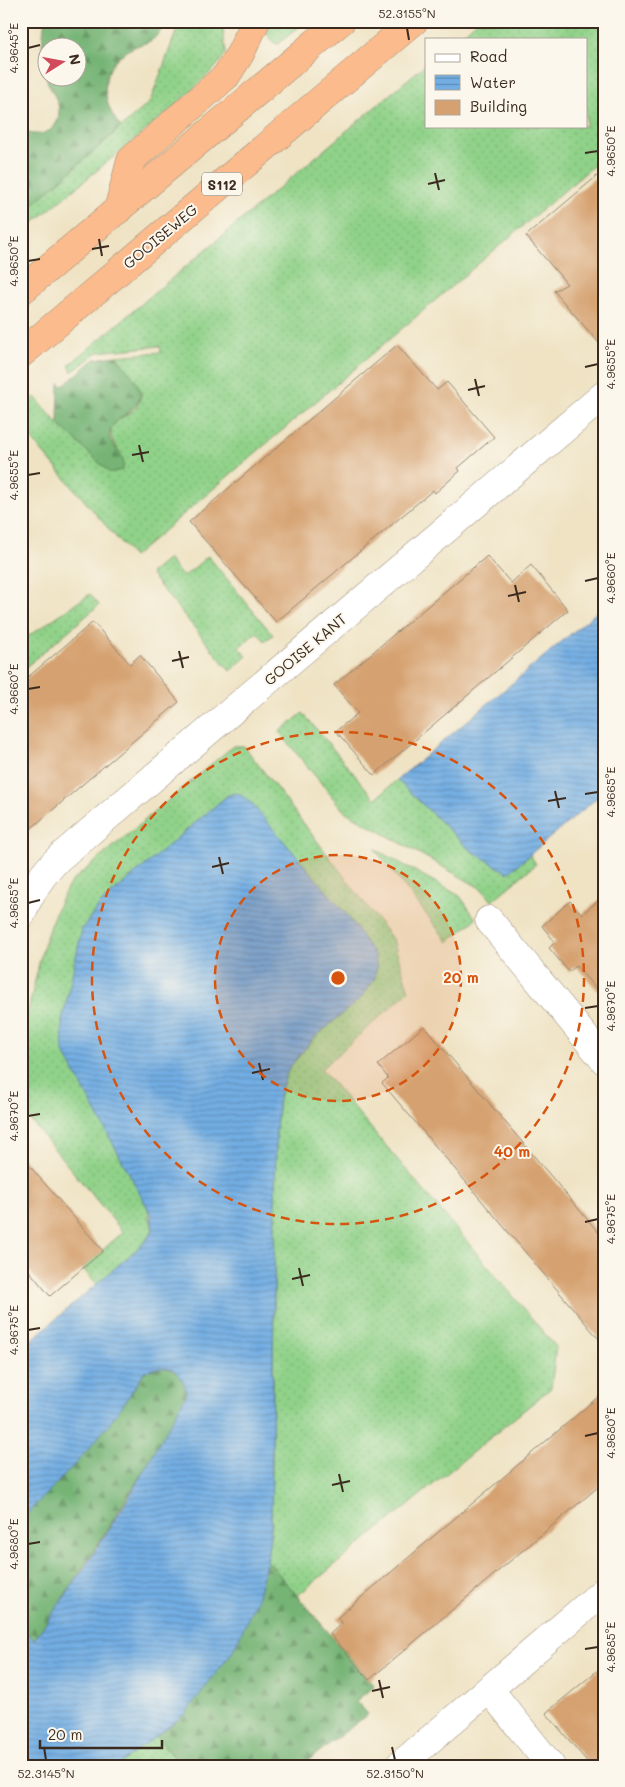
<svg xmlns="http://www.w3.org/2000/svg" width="625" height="1787" font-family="Mali,sans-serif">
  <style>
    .grass { fill: url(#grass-dots); stroke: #667e54 }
    .forest { fill: url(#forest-firs); stroke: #586f4a; fill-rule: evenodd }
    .water { fill: url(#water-rules); stroke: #566c80 }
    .building { fill: #d5a170 }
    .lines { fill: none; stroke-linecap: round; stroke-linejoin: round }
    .street-casing { stroke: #958671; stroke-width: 29 }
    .highway-casing { stroke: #958671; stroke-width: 29 }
    .street { stroke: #fff; stroke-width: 28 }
    .highway { stroke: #fbbb8d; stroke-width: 28 }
    .ticks { fill: none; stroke: #3b2a1e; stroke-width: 2 }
    .ring { fill: none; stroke: #d7540e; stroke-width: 2.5; stroke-dasharray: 9 6 }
    .labels { text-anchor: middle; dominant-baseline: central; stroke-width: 4; stroke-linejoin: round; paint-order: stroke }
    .shield { fill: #fbf7ec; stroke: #75685c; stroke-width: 1 }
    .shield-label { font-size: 14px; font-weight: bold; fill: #3b2a1e }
    .street-label { font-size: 15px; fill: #3b2a1e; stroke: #fbf7ec }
    .centre { fill: #d7540e; stroke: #fbf7ec; stroke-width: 2.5 }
    .ring-label { font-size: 15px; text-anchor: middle; font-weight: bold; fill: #d7540e; stroke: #fbf7ec; stroke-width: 4; stroke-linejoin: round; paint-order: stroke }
    .neatline { fill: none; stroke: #3b2a1e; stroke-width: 2 }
    .ticks-label { font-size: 12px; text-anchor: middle; fill: #3b2a1e }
  </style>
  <defs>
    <pattern id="grass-dots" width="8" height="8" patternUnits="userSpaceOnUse" patternTransform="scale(1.25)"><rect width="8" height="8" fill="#90d289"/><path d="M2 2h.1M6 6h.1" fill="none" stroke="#7db476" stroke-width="1.8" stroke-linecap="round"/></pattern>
    <pattern id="forest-firs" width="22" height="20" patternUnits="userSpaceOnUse" patternTransform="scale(1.25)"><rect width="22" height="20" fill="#74b475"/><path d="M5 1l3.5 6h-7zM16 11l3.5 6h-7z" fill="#60935f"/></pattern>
    <pattern id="water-rules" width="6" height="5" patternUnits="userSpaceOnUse" patternTransform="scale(1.25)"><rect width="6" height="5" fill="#72ade3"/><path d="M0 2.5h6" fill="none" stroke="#5f8db7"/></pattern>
  </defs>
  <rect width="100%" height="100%" fill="#fbf7ec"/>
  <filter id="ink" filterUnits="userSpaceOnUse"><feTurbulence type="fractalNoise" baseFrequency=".02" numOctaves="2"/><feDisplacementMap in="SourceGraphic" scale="10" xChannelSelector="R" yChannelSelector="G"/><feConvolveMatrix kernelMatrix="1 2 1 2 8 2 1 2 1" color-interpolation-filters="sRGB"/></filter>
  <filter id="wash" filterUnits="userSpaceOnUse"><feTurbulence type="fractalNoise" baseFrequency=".0096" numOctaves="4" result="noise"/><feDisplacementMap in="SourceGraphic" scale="20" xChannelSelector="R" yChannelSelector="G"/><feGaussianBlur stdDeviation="1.12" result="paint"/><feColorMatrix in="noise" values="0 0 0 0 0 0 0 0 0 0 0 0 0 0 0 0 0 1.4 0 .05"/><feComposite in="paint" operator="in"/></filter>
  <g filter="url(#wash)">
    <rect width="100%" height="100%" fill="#efe3c4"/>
    <g class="grass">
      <polygon points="180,21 225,21 223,31 226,53 216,67 174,107 21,233 21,215 150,102"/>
      <polygon points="272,21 306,21 278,44 274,43 267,34"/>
      <path d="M477 21H604V157L133 557 21 427V408L35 397 58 424 121 454C91 414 137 424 141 395 142 386 122 364 116 356L161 352 160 346 98 352 72 372 69 365 426 64V126H586V39H457Z"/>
      <polygon points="208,556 273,635 265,641 257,632 239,647 247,656 230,671 150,574 168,559 183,577"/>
      <polygon points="90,594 99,605 21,671 21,641"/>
      <polygon points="303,713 375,799 397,780 469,849 508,872 530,855 536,864 492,901 482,889 344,811 279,732"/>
      <path d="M233 746H244L393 940 409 991 321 1069 556 1347 551 1388 297 1596 267 1560 271 1527 273 1390 276 1129C278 1108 279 1086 289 1068 305 1039 337 1018 361 998L238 794 228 795 101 903 82 929 153 1231 144 1243 97 1284 82 1268 123 1232 21 1109V1026L27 1015C39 967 44 925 71 882Z"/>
      <polygon points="375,849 460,896 476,919 448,942"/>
      <polygon points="156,1736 182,1766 117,1766"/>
    </g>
    <g class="forest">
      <path d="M45 21H167C150 50 147 38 125 52 97 71 102 105 121 127L21 215V130C37 139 58 133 59 113 60 101 50 90 47 80 41 60 41 41 45 21ZM48 48H78V78H48Z"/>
      <path d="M116 356C135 382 156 393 122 417 117 421 112 425 110 432 107 448 130 453 122 470L110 473 58 424 59 383 63 386 95 359Z"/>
      <path d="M159 1366C182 1370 192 1383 182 1406 135 1486 87 1564 34 1641L21 1625V1521L39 1499 85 1453 135 1387 144 1372Z"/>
      <polygon points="267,1560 374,1686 356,1701 368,1714 301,1766 182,1766 156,1736 184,1715 257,1599"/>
    </g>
    <g class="water">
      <polygon points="604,606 604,792 508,873 469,849 397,780"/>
      <path d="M238 793 251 803 348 916 374 954 377 967 374 980 361 998 314 1038 289 1068 279 1095 276 1129 271 1527 267 1560 257 1599 233 1651 184 1715 117 1766H21V1625L34 1640 83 1570 129 1497 187 1393C180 1367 168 1363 144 1372 128 1400 106 1429 85 1453 65 1477 41 1497 21 1521V1349L144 1243 153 1231 151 1214 63 1051 62 1021 82 929 101 903 228 795Z"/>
    </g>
    <g id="blocks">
      <g class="building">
        <polygon points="604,170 604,349 554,291 567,284 526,236"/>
        <polygon points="397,345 437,390 447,382 494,437 458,468 460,471 435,493 433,490 276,622 189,522"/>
        <polygon points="487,556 511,583 531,565 568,610 374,775 336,731 358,713 334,685"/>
        <polygon points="93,622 130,664 140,655 179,702 21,837 21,683"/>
        <polygon points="604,896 604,998 576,966 569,972 549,948 555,942 542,926 570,901 582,914"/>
        <polygon points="424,1026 604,1239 604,1345 382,1083 388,1078 378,1065"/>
        <polygon points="21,1156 103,1251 50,1296 21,1261"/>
        <polygon points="604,1392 604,1482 369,1680 330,1634 342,1623 337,1618"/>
        <polygon points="604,1665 604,1766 591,1766 546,1713"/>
      </g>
    </g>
  </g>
  <g filter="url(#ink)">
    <use href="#blocks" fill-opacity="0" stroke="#958671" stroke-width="1"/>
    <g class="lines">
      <g class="street-casing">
        <g id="street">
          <path d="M21 915C31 891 42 874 60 857L604 395"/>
          <polyline points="489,920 604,1060"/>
          <polyline points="489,1689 551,1766"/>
          <polyline points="399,1766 604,1591"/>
        </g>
      </g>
      <g class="highway-casing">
        <g id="highway">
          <polyline points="118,210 131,160 226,76 240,54 256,21"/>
          <polyline points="21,291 341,21"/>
          <polyline points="21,354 414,21"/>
        </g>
      </g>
      <use href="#street" class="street"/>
      <use href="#highway" class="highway"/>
    </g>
  </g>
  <path class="ticks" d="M407 28 409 40M28 48 40 45M585 153 598 151M435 173 439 190M428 184 445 180M99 239 102 256M92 249 109 246M28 261 40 259M585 367 598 364M475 379 479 396M468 390 485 386M139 445 143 462M132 455 149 452M28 475 40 473M585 581 598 578M515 585 519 602M508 596 526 592M179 651 183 668M172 661 189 657M28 689 40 687M555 791 559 808M585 794 598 792M548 801 566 798M219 857 223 874M212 867 229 863M28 903 40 900M585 1008 598 1006M259 1063 263 1080M252 1073 270 1069M28 1116 40 1114M585 1222 598 1219M299 1268 303 1286M292 1279 310 1275M28 1330 40 1328M585 1436 598 1433M339 1474 343 1492M332 1485 350 1481M28 1544 40 1542M585 1649 598 1647M379 1680 383 1698M372 1691 390 1687M44 1747 46 1760M392 1747 395 1760"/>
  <circle cx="338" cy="978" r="123" fill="#d7540e" fill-opacity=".12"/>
  <g class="ring">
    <circle cx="338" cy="978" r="123"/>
    <circle cx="338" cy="978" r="246"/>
  </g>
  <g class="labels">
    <rect class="shield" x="202" y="172.5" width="40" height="23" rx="4"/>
    <g class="shield-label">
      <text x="222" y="184">S112</text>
    </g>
    <g class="street-label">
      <text transform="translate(160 236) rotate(-40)">GOOISEWEG</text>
      <text transform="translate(305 649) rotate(-40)">GOOISE KANT</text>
    </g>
  </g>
  <circle cx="338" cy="978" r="8" class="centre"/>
  <g class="ring-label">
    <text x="461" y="983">20 m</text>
    <text x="512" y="1157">40 m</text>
  </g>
  <rect width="625" height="1787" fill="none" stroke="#fbf7ec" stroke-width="55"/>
  <rect x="425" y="38" width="162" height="90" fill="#fbf7ec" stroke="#aea59a"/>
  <rect x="435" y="54" width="25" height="8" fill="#ffffff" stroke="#aea59a"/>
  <text x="470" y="62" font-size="15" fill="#3b2a1e">Road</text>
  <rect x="435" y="75" width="25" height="15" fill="url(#water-rules)" stroke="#aea59a"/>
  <text x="470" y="88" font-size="15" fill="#3b2a1e">Water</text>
  <rect x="435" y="100" width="25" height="15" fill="#d5a170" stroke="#aea59a"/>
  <text x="470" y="112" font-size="15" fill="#3b2a1e">Building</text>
  <g transform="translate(62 62) rotate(79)"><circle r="24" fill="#fbf7ec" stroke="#aea59a"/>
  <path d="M0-4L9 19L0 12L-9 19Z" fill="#d1495b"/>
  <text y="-8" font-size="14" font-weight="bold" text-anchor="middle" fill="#3b2a1e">N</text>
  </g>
  <path d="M40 1740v8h122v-8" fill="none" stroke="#3b2a1e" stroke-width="2.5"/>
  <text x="48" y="1740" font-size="15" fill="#3b2a1e" stroke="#fbf7ec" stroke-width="4" paint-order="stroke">20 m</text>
  <rect x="28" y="28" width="570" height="1732" class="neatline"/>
  <g class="ticks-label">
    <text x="407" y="18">52.3155°N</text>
    <text transform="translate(14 48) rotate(-90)" y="4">4.9645°E</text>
    <text transform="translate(611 151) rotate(-90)" y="4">4.9650°E</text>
    <text transform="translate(14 261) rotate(-90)" y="4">4.9650°E</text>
    <text transform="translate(611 364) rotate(-90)" y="4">4.9655°E</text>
    <text transform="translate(14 475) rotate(-90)" y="4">4.9655°E</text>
    <text transform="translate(611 578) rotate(-90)" y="4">4.9660°E</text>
    <text transform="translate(14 689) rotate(-90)" y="4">4.9660°E</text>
    <text transform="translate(611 792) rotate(-90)" y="4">4.9665°E</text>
    <text transform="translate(14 903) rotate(-90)" y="4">4.9665°E</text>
    <text transform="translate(611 1006) rotate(-90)" y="4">4.9670°E</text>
    <text transform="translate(14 1116) rotate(-90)" y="4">4.9670°E</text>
    <text transform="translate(611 1219) rotate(-90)" y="4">4.9675°E</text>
    <text transform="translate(14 1330) rotate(-90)" y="4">4.9675°E</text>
    <text transform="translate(611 1433) rotate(-90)" y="4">4.9680°E</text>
    <text transform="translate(14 1544) rotate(-90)" y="4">4.9680°E</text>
    <text transform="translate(611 1647) rotate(-90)" y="4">4.9685°E</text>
    <text x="46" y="1778">52.3145°N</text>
    <text x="395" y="1778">52.3150°N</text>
  </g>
</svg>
